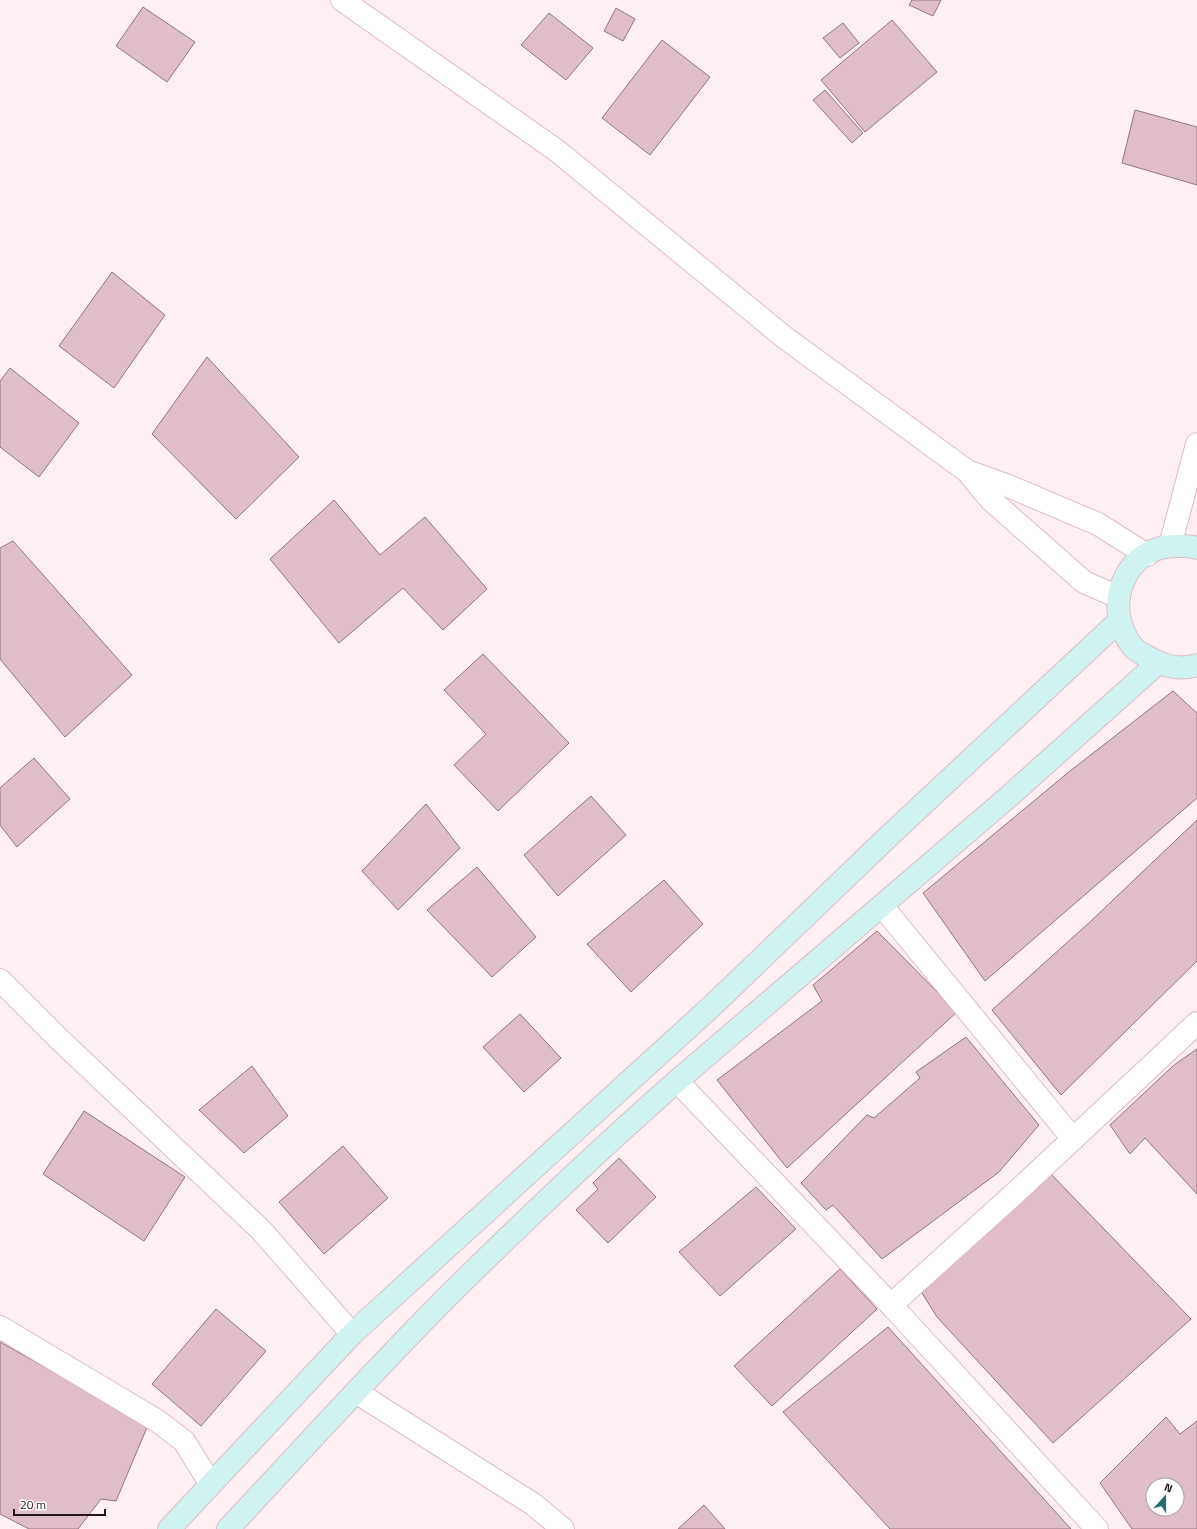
<svg xmlns="http://www.w3.org/2000/svg" width="1197" height="1529" font-family="'Titillium Web',sans-serif">
  <style>
    .building { fill: #dfbec8; stroke: #94757f; fill-rule: evenodd }
    .lines { fill: none; stroke-linecap: round; stroke-linejoin: round }
    .street-casing { stroke: #ddbcc6; stroke-width: 24 }
    .secondary-casing { stroke: #ddbcc6; stroke-width: 24 }
    .street { stroke: #fff; stroke-width: 22 }
    .secondary { stroke: #d0f3f2; stroke-width: 22 }
  </style>
  <rect width="100%" height="100%" fill="#feeff3"/>
  <g class="building">
    <polygon points="912,0 941,0 933,16 909,5"/>
    <polygon points="143,7 195,42 167,82 116,46"/>
    <polygon points="616,8 635,19 623,41 604,31"/>
    <polygon points="549,13 593,48 566,80 521,45"/>
    <polygon points="892,20 937,72 865,132 821,80"/>
    <polygon points="843,23 859,43 840,58 823,38"/>
    <polygon points="662,40 710,77 650,155 602,118"/>
    <polygon points="825,90 863,133 852,143 813,100"/>
    <polygon points="1135,110 1197,127 1197,185 1122,163"/>
    <polygon points="112,272 165,315 114,388 59,346"/>
    <polygon points="207,357 299,457 236,519 152,434"/>
    <polygon points="10,368 79,423 39,477 0,447 0,381"/>
    <polygon points="334,500 380,555 425,517 487,589 443,630 403,588 339,643 270,559"/>
    <polygon points="13,541 132,675 65,737 0,659 0,548"/>
    <polygon points="483,654 569,743 498,811 454,765 486,734 444,690"/>
    <polygon points="1173,691 1197,713 1197,798 985,981 923,893 1070,771"/>
    <polygon points="34,758 70,799 17,847 0,825 0,788"/>
    <polygon points="591,796 626,835 558,896 524,855"/>
    <polygon points="426,804 460,848 398,910 362,871"/>
    <polygon points="1197,820 1197,961 1061,1095 992,1010 1091,921"/>
    <polygon points="477,867 536,937 492,977 427,910"/>
    <polygon points="664,880 703,924 631,992 587,944"/>
    <polygon points="877,931 957,1012 787,1168 717,1080 822,1001 813,985"/>
    <polygon points="520,1014 561,1058 524,1092 483,1047"/>
    <polygon points="966,1037 1039,1125 999,1172 882,1259 833,1205 826,1210 801,1183 867,1115 874,1118 920,1078 916,1072"/>
    <polygon points="1197,1049 1197,1194 1145,1138 1130,1154 1110,1125 1174,1065"/>
    <polygon points="252,1066 288,1116 244,1153 199,1110"/>
    <polygon points="84,1111 185,1177 144,1241 43,1174"/>
    <polygon points="343,1146 388,1198 324,1254 279,1202"/>
    <polygon points="619,1158 656,1197 608,1243 576,1210 598,1189 593,1183"/>
    <polygon points="1048,1171 1191,1319 1053,1443 937,1317 922,1293"/>
    <polygon points="756,1187 796,1229 720,1296 679,1252"/>
    <polygon points="840,1269 877,1309 772,1406 734,1366"/>
    <polygon points="216,1309 266,1351 201,1426 152,1384"/>
    <polygon points="888,1327 1071,1529 890,1529 783,1412"/>
    <polygon points="0,1342 148,1425 116,1501 101,1499 78,1529 29,1529 0,1514"/>
    <path d="M1166 1417 1180 1434 1197 1421V1529H1132L1100 1483ZM1153 1485H1177V1509H1153Z"/>
    <polygon points="704,1505 725,1529 678,1529"/>
  </g>
  <g class="lines">
    <g class="street-casing">
      <g id="street">
        <polyline points="342,0 556,150 784,337 967,471 991,500 1084,582 1118,597"/>
        <polyline points="967,471 1006,485 1098,524 1147,555"/>
        <polyline points="1170,546 1197,444"/>
        <polyline points="882,906 1073,1139"/>
        <polyline points="0,980 59,1039 261,1230 352,1334"/>
        <polyline points="677,1081 891,1305"/>
        <polyline points="0,1327 156,1420 184,1441 210,1483"/>
        <polyline points="356,1392 533,1504 563,1529"/>
        <polyline points="1097,1529 891,1305 1013,1195 1197,1023"/>
      </g>
    </g>
    <g class="secondary-casing">
      <g id="secondary">
        <path d="M1197 548C1190 545 1183 546 1176 546 1124 546 1101 608 1133 647 1137 652 1145 655 1150 658 1165 667 1181 670 1197 665"/>
        <polyline points="169,1529 352,1334 713,1005 890,835 1119,621"/>
        <path d="M228 1529C302 1450 375 1369 452 1292 525 1220 600 1149 677 1081L1006 799 1158 663"/>
      </g>
    </g>
    <use href="#street" class="street"/>
    <use href="#secondary" class="secondary"/>
  </g>
  <g transform="translate(1165 1497) rotate(21)"><circle r="19" fill="#ffffff" stroke="#a7a2a4"/>
  <path d="M0-3L7 15L0 10L-7 15Z" fill="#25706d"/>
  <text y="-6" font-size="11" font-weight="bold" text-anchor="middle" fill="#23171b">N</text>
  </g>
  <path d="M14 1509v6h91v-6" fill="none" stroke="#23171b" stroke-width="2"/>
  <text x="20" y="1509" font-size="12" fill="#23171b" stroke="#ffffff" stroke-width="3" paint-order="stroke">20 m</text>
</svg>
